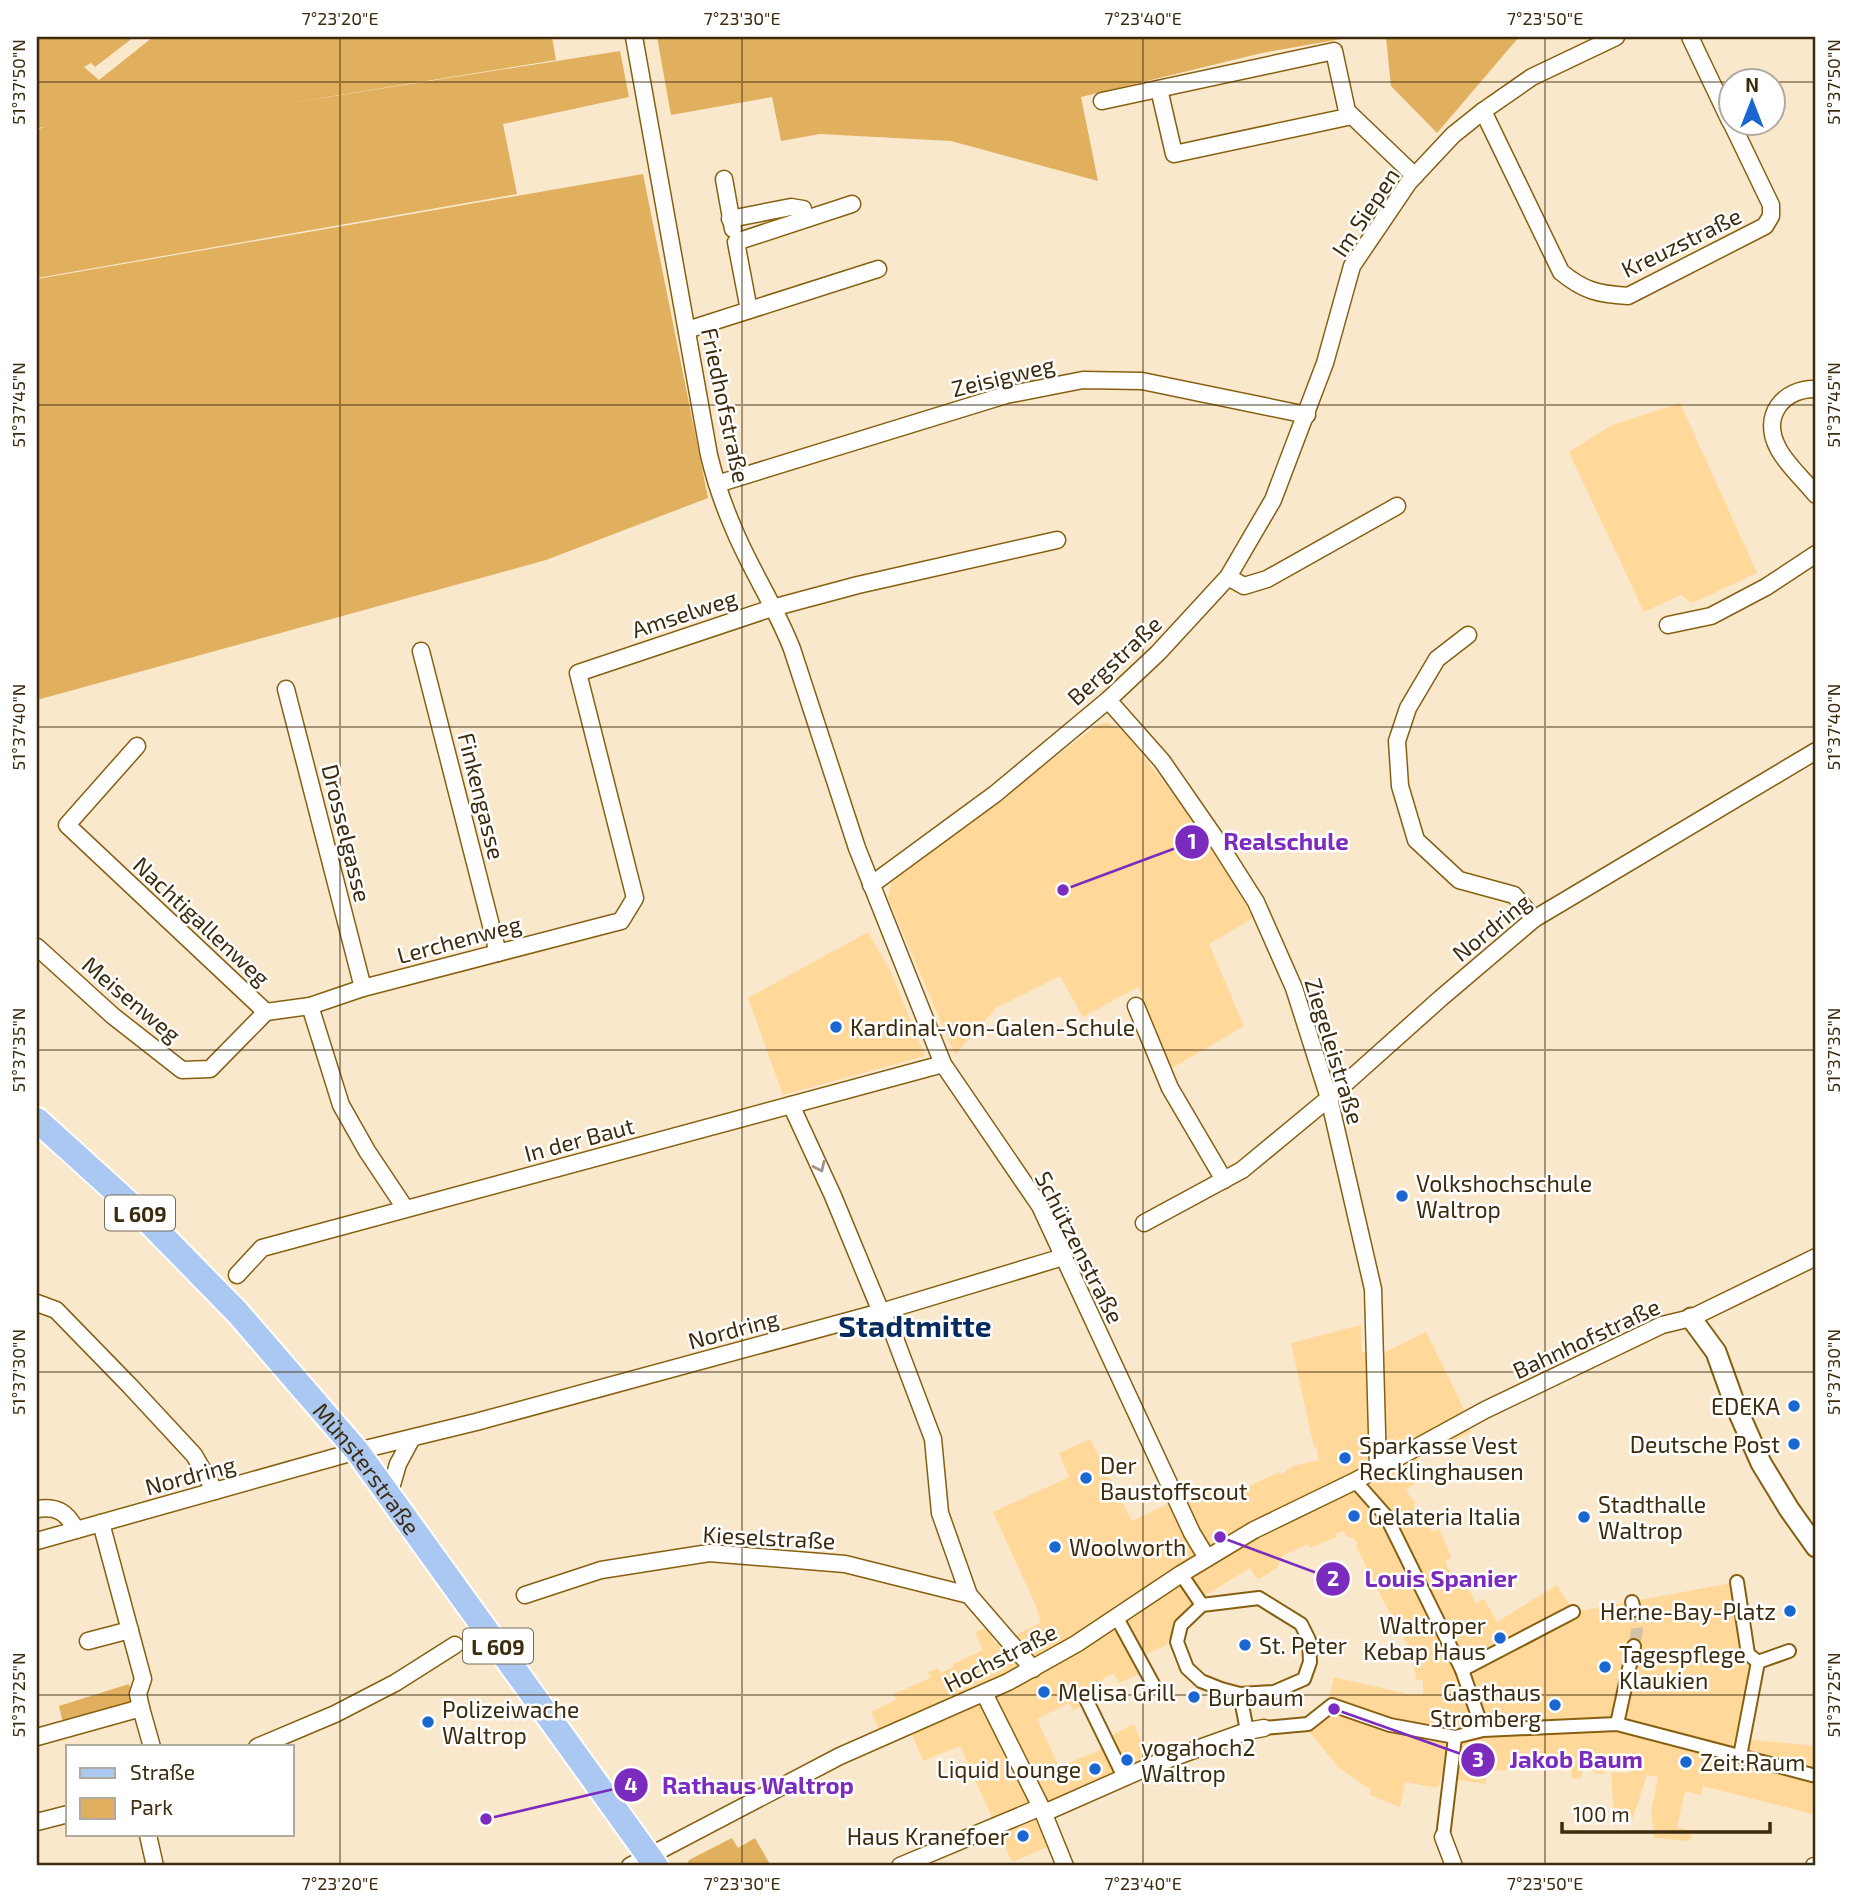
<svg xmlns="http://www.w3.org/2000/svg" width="1853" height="1903" font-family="'Exo 2',sans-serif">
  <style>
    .built { fill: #ffd89a }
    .green { fill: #e1b05e }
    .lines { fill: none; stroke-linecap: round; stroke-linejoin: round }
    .pedestrian-tunnel { stroke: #d4c2a7; stroke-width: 12; stroke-dasharray: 12 6; stroke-linecap: butt }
    .pedestrian-casing { stroke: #875f10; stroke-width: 16 }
    .minor-casing { stroke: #875f10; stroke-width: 19 }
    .tertiary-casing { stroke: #875f10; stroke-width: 23 }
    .primary-casing { stroke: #fff; stroke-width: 28 }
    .pedestrian { stroke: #fff; stroke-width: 12 }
    .minor { stroke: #fff; stroke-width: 16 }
    .tertiary { stroke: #fff; stroke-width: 19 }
    .primary { stroke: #abc8f3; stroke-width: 24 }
    .oneway { stroke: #9e9586 }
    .ticks { fill: none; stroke: #3c2b0d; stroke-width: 2; stroke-opacity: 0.45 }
    .poi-dot { fill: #1a67d1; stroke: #fff; stroke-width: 2.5 }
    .labels { text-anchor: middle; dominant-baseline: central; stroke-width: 5; stroke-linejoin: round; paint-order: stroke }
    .shield { fill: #fff; stroke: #766b56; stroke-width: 2 }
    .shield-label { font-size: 21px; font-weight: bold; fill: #3c2b0d }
    .street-label { font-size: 23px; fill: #3c2b0d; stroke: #fff }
    .poi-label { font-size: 23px; fill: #3c2b0d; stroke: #fff; text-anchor: start }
    .district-label { font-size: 30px; font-weight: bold; fill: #072b5e; stroke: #fff }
    .leader { fill: none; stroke: #7b2cbf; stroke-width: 2.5 }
    .callout-dot { fill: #7b2cbf; stroke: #fff; stroke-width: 2.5 }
    .mark-label { font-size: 21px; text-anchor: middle; font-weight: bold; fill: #fff }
    .callout-label { font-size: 24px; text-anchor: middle; font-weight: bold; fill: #7b2cbf; stroke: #fff; stroke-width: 5; stroke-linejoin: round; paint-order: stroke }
    .neatline { fill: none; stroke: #3c2b0d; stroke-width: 2.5 }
    .ticks-label { font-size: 18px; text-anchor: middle; fill: #3c2b0d }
  </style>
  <rect width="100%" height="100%" fill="#fae8cd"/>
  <g class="built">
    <polygon points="1680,403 1757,573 1692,603 1681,595 1644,612 1569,452 1612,425"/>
    <polygon points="1107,722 1124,732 1173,794 1214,851 1253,918 1209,944 1244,1026 1172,1068 1138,987 1083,1017 1060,976 996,1008 955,1055 888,898 891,883 1097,725"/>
    <polygon points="868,932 892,974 925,1056 783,1095 748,998"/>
    <polygon points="1361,1325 1362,1352 1385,1352 1426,1332 1462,1405 1471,1432 1417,1458 1427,1476 1405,1490 1416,1503 1413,1505 1426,1521 1432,1532 1439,1529 1451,1557 1445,1562 1459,1588 1466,1585 1476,1603 1484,1599 1497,1622 1557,1585 1574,1612 1737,1582 1748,1654 1758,1662 1743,1739 1816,1746 1816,1815 1703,1786 1701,1795 1685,1791 1677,1827 1692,1831 1690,1841 1654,1838 1651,1813 1658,1777 1647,1775 1633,1818 1627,1818 1615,1827 1611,1772 1629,1773 1630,1767 1607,1765 1604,1774 1594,1773 1595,1767 1586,1767 1587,1764 1583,1763 1582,1778 1572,1779 1570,1767 1565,1767 1563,1763 1536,1769 1530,1767 1487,1772 1485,1784 1441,1777 1438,1788 1405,1782 1400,1807 1370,1795 1371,1790 1339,1768 1310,1733 1325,1716 1334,1677 1408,1694 1423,1694 1423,1680 1417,1680 1408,1646 1389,1612 1356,1546 1358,1544 1353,1538 1346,1536 1343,1531 1336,1534 1337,1537 1310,1548 1308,1544 1282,1556 1277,1568 1259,1579 1255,1577 1250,1568 1206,1595 1178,1624 1166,1645 1145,1655 1139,1674 1119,1683 1114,1673 1101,1680 1104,1687 1078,1698 1081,1706 1073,1710 1069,1703 1037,1719 1059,1767 1100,1750 1114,1734 1134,1724 1150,1763 1046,1808 1059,1842 1012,1862 960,1746 923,1761 911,1732 879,1729 871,1712 896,1700 894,1694 930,1678 928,1672 938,1668 941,1673 953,1667 953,1664 983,1650 975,1632 987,1627 995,1644 1041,1623 1036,1606 993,1512 1069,1477 1059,1453 1090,1439 1132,1521 1167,1504 1189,1500 1216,1491 1220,1500 1279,1472 1281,1475 1293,1466 1319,1460 1316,1447 1314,1447 1291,1343"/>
  </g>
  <g class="green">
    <polygon points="37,37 134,37 95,67 91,63 84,67 99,80 153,37 552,37 556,60 265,107 620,51 629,97 503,124 517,194 37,278 37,130 44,127 37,128"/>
    <polygon points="657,37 1353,37 1262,53 1081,97 1098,181 951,141 820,134 781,141 772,97 671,115"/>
    <polygon points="1386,37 1519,37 1437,133 1391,86"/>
    <polygon points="643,174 708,498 546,560 37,700 37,279"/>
    <polygon points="129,1684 134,1704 63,1723 59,1706"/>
    <polygon points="732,1838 738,1848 755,1838 771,1866 686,1866 689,1860"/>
  </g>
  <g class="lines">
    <polyline class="pedestrian-tunnel" points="1634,1610 1637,1631 1634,1646"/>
    <g class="pedestrian-casing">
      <g id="pedestrian">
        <polyline points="1355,1481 1386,1516 1462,1670 1483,1730"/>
        <polyline points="1181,1574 1202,1605 1259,1598 1301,1624 1309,1640 1310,1662 1304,1679 1274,1692 1240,1694 1221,1689 1201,1681 1187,1668 1177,1642 1181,1625 1202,1605"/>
        <polyline points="1737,1582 1748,1654 1758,1662"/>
        <polyline points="1632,1602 1634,1610"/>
        <polyline points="1117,1618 1153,1684"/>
        <polyline points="1462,1670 1573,1612"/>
        <polyline points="1240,1694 1247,1731"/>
        <polyline points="1085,1697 1124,1777"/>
        <polyline points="1617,1724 1634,1646"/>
        <polyline points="1264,1728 1308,1724 1332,1705 1390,1725 1455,1737 1483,1730 1617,1724 1816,1776"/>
        <polyline points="1740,1756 1758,1662 1789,1651"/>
        <polyline points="1443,1837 1455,1737"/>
      </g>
    </g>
    <g class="minor-casing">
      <g id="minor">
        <path d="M634 37 709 455C715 480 723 504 733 527 750 569 776 607 792 649L857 848 943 1064 1040 1206 1192 1533 1207 1558"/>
        <polyline points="1690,37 1730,121"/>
        <polyline points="1159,89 1174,154 1352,116"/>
        <polyline points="1102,101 1334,51 1347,111 1415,176"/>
        <path d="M1483 111 1561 272C1584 291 1598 294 1628 296L1765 226 1771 216V205L1731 122"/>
        <polyline points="724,179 733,229"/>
        <polyline points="730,219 791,207 803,209 805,219"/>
        <polyline points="749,310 736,242 852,204"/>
        <polyline points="687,330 878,269"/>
        <path d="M1816 389C1783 388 1761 416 1778 448 1785 463 1805 481 1816 495"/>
        <polyline points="717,484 1006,395 1083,380 1142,381 1307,415"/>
        <polyline points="1228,577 1244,586 1267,579 1397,506"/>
        <polyline points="1668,625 1711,616 1766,587 1816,554"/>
        <polyline points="1468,635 1437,659 1408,708 1397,741 1400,786 1416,840 1459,880 1514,895 1534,919"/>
        <polyline points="421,651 498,953"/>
        <polyline points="286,689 363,988"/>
        <polyline points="1108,700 1162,761 1216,839 1256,902 1294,988 1329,1098 1373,1289 1378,1468"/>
        <polyline points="137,746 67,825 266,1012"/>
        <polyline points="871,885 995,794 1108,700 1158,653 1228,577 1273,500 1325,363 1352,266 1409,182 1453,135 1483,111 1532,77 1616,37"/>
        <polyline points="37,947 113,1016 182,1070 210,1069 266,1012"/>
        <polyline points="310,1006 341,1105 367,1151 405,1208"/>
        <polyline points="1136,1006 1170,1088 1224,1180"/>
        <polyline points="266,1012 310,1006 363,988 621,921 635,898 578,673 772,608 858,585 1057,540"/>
        <polyline points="791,1105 833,1196 881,1312 893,1333 933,1439 940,1513 969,1595 1033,1669"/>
        <polyline points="1144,1223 1242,1170 1329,1098 1441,998 1534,919 1816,751"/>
        <polyline points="237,1275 262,1248 943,1064"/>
        <polyline points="37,1303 56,1310 130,1386 194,1455 215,1491"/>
        <polyline points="389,1495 398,1464 412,1438"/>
        <path d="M37 1509C57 1506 67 1512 76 1530"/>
        <polyline points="101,1523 143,1679 138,1694 141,1708"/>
        <polyline points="37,1541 357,1451 476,1422 881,1312 1063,1257"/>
        <polyline points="525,1595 601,1570 709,1553 845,1564 969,1595"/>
        <polyline points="88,1641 130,1630"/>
        <polyline points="984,1693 1041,1807 1065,1866"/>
        <polyline points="37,1737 141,1708 152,1747"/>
        <polyline points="257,1747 335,1714 395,1683 455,1645"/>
        <polyline points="1044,1813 1155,1764 1247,1731 1264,1728"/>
        <polyline points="37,1822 68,1814"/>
        <polyline points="148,1835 155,1866"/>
        <polyline points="1443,1837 1454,1866"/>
        <polyline points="630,1866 840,1756 1008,1682 1076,1644 1181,1574 1254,1530 1355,1481 1485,1410 1662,1325 1691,1318 1816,1257"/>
        <polyline points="900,1866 1041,1807"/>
        <polyline points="1814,1866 1816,1866"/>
      </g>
    </g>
    <g class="tertiary-casing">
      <polyline id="tertiary" points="1691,1318 1716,1352 1734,1402 1761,1463 1789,1509 1816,1547"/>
    </g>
    <g class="primary-casing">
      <g id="primary">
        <path id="s1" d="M37 1120 144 1217 237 1312 357 1451 656 1866"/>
      </g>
    </g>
    <use href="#pedestrian" class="pedestrian"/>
    <use href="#minor" class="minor"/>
    <use href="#tertiary" class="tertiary"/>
    <use href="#primary" class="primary"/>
  </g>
  <defs><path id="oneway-chevron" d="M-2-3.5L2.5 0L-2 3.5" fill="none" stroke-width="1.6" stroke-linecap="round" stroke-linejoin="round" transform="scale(1.75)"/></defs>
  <use class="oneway" href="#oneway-chevron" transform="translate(820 1167) rotate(65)"/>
  <path class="ticks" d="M340 37V1866M742 37V1866M1143 37V1866M1545 37V1866M37 82H1730M1772 82H1816M37 405H1816M37 727H1816M37 1050H1816M37 1372H1816M37 1695H1816"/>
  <g class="poi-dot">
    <circle cx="836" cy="1027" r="7"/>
    <circle cx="1402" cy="1196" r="7"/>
    <circle cx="1794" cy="1406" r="7"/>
    <circle cx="1794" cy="1444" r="7"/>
    <circle cx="1345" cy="1458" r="7"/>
    <circle cx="1086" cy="1478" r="7"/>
    <circle cx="1354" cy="1516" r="7"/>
    <circle cx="1584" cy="1517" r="7"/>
    <circle cx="1055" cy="1547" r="7"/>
    <circle cx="1790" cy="1611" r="7"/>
    <circle cx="1500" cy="1638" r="7"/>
    <circle cx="1245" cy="1645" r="7"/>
    <circle cx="1605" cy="1667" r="7"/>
    <circle cx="1044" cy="1692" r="7"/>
    <circle cx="1194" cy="1697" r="7"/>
    <circle cx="1555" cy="1705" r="7"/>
    <circle cx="428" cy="1722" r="7"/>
    <circle cx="1127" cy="1760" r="7"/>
    <circle cx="1686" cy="1762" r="7"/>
    <circle cx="1095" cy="1769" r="7"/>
    <circle cx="1023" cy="1836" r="7"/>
  </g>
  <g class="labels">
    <g class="shield">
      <rect x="105" y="1195.5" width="70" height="35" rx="5"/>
      <rect x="463" y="1628.5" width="70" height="35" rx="5"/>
    </g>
    <g class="shield-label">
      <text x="140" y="1213">L 609</text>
      <text x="498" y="1646">L 609</text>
    </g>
    <g class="street-label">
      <text transform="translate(1365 212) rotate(-56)">Im Siepen</text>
      <text transform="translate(1681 242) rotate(-26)">Kreuzstraße</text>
      <text transform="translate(1003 376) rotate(-14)">Zeisigweg</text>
      <text transform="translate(726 405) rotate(78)">Friedhofstraße</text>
      <text transform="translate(684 613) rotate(-18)">Amselweg</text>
      <text transform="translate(1114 660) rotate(-43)">Bergstraße</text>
      <text transform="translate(482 796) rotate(76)">Finkengasse</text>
      <text transform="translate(347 833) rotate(76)">Drosselgasse</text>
      <text transform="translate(202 921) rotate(43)">Nachtigallenweg</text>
      <text transform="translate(1491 927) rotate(-39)">Nordring</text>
      <text transform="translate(459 939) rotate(-15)">Lerchenweg</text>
      <text transform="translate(132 999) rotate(40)">Meisenweg</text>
      <text transform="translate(1335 1051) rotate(73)">Ziegeleistraße</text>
      <text transform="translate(579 1139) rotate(-15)">In der Baut</text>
      <text transform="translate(1080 1247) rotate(63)">Schützenstraße</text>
      <text transform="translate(733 1329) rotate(-15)">Nordring</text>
      <text transform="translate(1586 1338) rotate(-25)">Bahnhofstraße</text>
      <text stroke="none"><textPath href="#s1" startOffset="481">Münsterstraße</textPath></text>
      <text transform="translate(190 1475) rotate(-15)">Nordring</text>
      <text transform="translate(769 1537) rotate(3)">Kieselstraße</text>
      <text transform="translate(1000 1657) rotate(-27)">Hochstraße</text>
    </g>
    <g class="poi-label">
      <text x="850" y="1027">Kardinal-von-Galen-Schule</text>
      <text x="1416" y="1183">Volkshochschule<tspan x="1416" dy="26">Waltrop</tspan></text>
      <text x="1780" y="1406" text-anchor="end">EDEKA</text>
      <text x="1780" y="1444" text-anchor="end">Deutsche Post</text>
      <text x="1359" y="1445">Sparkasse Vest<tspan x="1359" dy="26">Recklinghausen</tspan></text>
      <text x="1100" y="1465">Der<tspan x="1100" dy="26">Baustoffscout</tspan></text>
      <text x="1598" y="1504">Stadthalle<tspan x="1598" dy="26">Waltrop</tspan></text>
      <text x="1368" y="1516">Gelateria Italia</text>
      <text x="1069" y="1547">Woolworth</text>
      <text x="1776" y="1611" text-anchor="end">Herne-Bay-Platz</text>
      <text x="1486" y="1625" text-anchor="end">Waltroper<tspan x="1486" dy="26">Kebap Haus</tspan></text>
      <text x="1259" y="1645">St. Peter</text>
      <text x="1619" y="1654">Tagespflege<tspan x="1619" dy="26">Klaukien</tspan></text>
      <text x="1058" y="1692">Melisa Grill</text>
      <text x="1541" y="1692" text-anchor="end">Gasthaus<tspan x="1541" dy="26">Stromberg</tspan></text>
      <text x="1208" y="1697">Burbaum</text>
      <text x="442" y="1709">Polizeiwache<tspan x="442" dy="26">Waltrop</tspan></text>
      <text x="1141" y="1747">yogahoch2<tspan x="1141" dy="26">Waltrop</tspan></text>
      <text x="1700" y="1762">Zeit:Raum</text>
      <text x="1081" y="1769" text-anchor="end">Liquid Lounge</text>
      <text x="1009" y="1836" text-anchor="end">Haus Kranefoer</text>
    </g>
    <g class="district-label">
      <text x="915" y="1325">Stadtmitte</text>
    </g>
  </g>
  <path class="leader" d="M1063 890L1192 842M1220 1537L1333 1579M1334 1709L1478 1760M486 1819L631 1785"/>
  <g class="callout-dot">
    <circle cx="1063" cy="890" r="7"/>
    <circle cx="1220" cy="1537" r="7"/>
    <circle cx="1334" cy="1709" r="7"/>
    <circle cx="486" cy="1819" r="7"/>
    <circle cx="1192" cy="842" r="18"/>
    <circle cx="1333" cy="1579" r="18"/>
    <circle cx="1478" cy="1760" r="18"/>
    <circle cx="631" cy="1785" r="18"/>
  </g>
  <g class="mark-label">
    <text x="1192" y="849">1</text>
    <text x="1333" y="1586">2</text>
    <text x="1478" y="1767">3</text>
    <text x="631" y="1793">4</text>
  </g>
  <g class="callout-label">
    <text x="1286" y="850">Realschule</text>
    <text x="1441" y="1587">Louis Spanier</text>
    <text x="1576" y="1768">Jakob Baum</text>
    <text x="758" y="1794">Rathaus Waltrop</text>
  </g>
  <rect width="1853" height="1903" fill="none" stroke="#ffffff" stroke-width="77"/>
  <rect x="66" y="1745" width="228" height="91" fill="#ffffff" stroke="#b1aa9e" stroke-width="2"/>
  <rect x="80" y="1768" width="35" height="10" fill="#abc8f3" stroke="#b1aa9e" stroke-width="2"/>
  <text x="130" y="1780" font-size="21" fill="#3c2b0d">Straße</text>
  <rect x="80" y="1798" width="35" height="21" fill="#e1b05e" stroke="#b1aa9e" stroke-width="2"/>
  <text x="130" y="1815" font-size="21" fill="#3c2b0d">Park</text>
  <g transform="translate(1752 102)"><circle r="33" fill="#ffffff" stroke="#b1aa9e" stroke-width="2"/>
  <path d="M0-5L12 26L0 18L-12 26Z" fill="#1a67d1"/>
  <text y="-10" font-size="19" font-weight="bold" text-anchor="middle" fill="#3c2b0d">N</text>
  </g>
  <path d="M1562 1822v10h208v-10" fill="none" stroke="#3c2b0d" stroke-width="3.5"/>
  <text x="1573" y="1822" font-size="21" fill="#3c2b0d" stroke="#ffffff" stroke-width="5" paint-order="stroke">100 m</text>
  <rect x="38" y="38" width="1776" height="1826" class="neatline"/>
  <g class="ticks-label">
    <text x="340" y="25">7°23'20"E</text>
    <text x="742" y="25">7°23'30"E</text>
    <text x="1143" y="25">7°23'40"E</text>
    <text x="1545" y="25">7°23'50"E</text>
    <text transform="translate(19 82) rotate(-90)" y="6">51°37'50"N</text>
    <text transform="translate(1834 82) rotate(-90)" y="6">51°37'50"N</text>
    <text transform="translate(19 405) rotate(-90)" y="6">51°37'45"N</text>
    <text transform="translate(1834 405) rotate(-90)" y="6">51°37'45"N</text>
    <text transform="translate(19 727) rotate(-90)" y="6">51°37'40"N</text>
    <text transform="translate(1834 727) rotate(-90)" y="6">51°37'40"N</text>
    <text transform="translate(19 1050) rotate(-90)" y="6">51°37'35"N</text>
    <text transform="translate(1834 1050) rotate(-90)" y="6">51°37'35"N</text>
    <text transform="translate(19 1372) rotate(-90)" y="6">51°37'30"N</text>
    <text transform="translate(1834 1372) rotate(-90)" y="6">51°37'30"N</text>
    <text transform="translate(19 1695) rotate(-90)" y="6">51°37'25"N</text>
    <text transform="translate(1834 1695) rotate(-90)" y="6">51°37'25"N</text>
    <text x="340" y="1890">7°23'20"E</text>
    <text x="742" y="1890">7°23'30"E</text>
    <text x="1143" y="1890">7°23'40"E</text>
    <text x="1545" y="1890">7°23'50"E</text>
  </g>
</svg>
